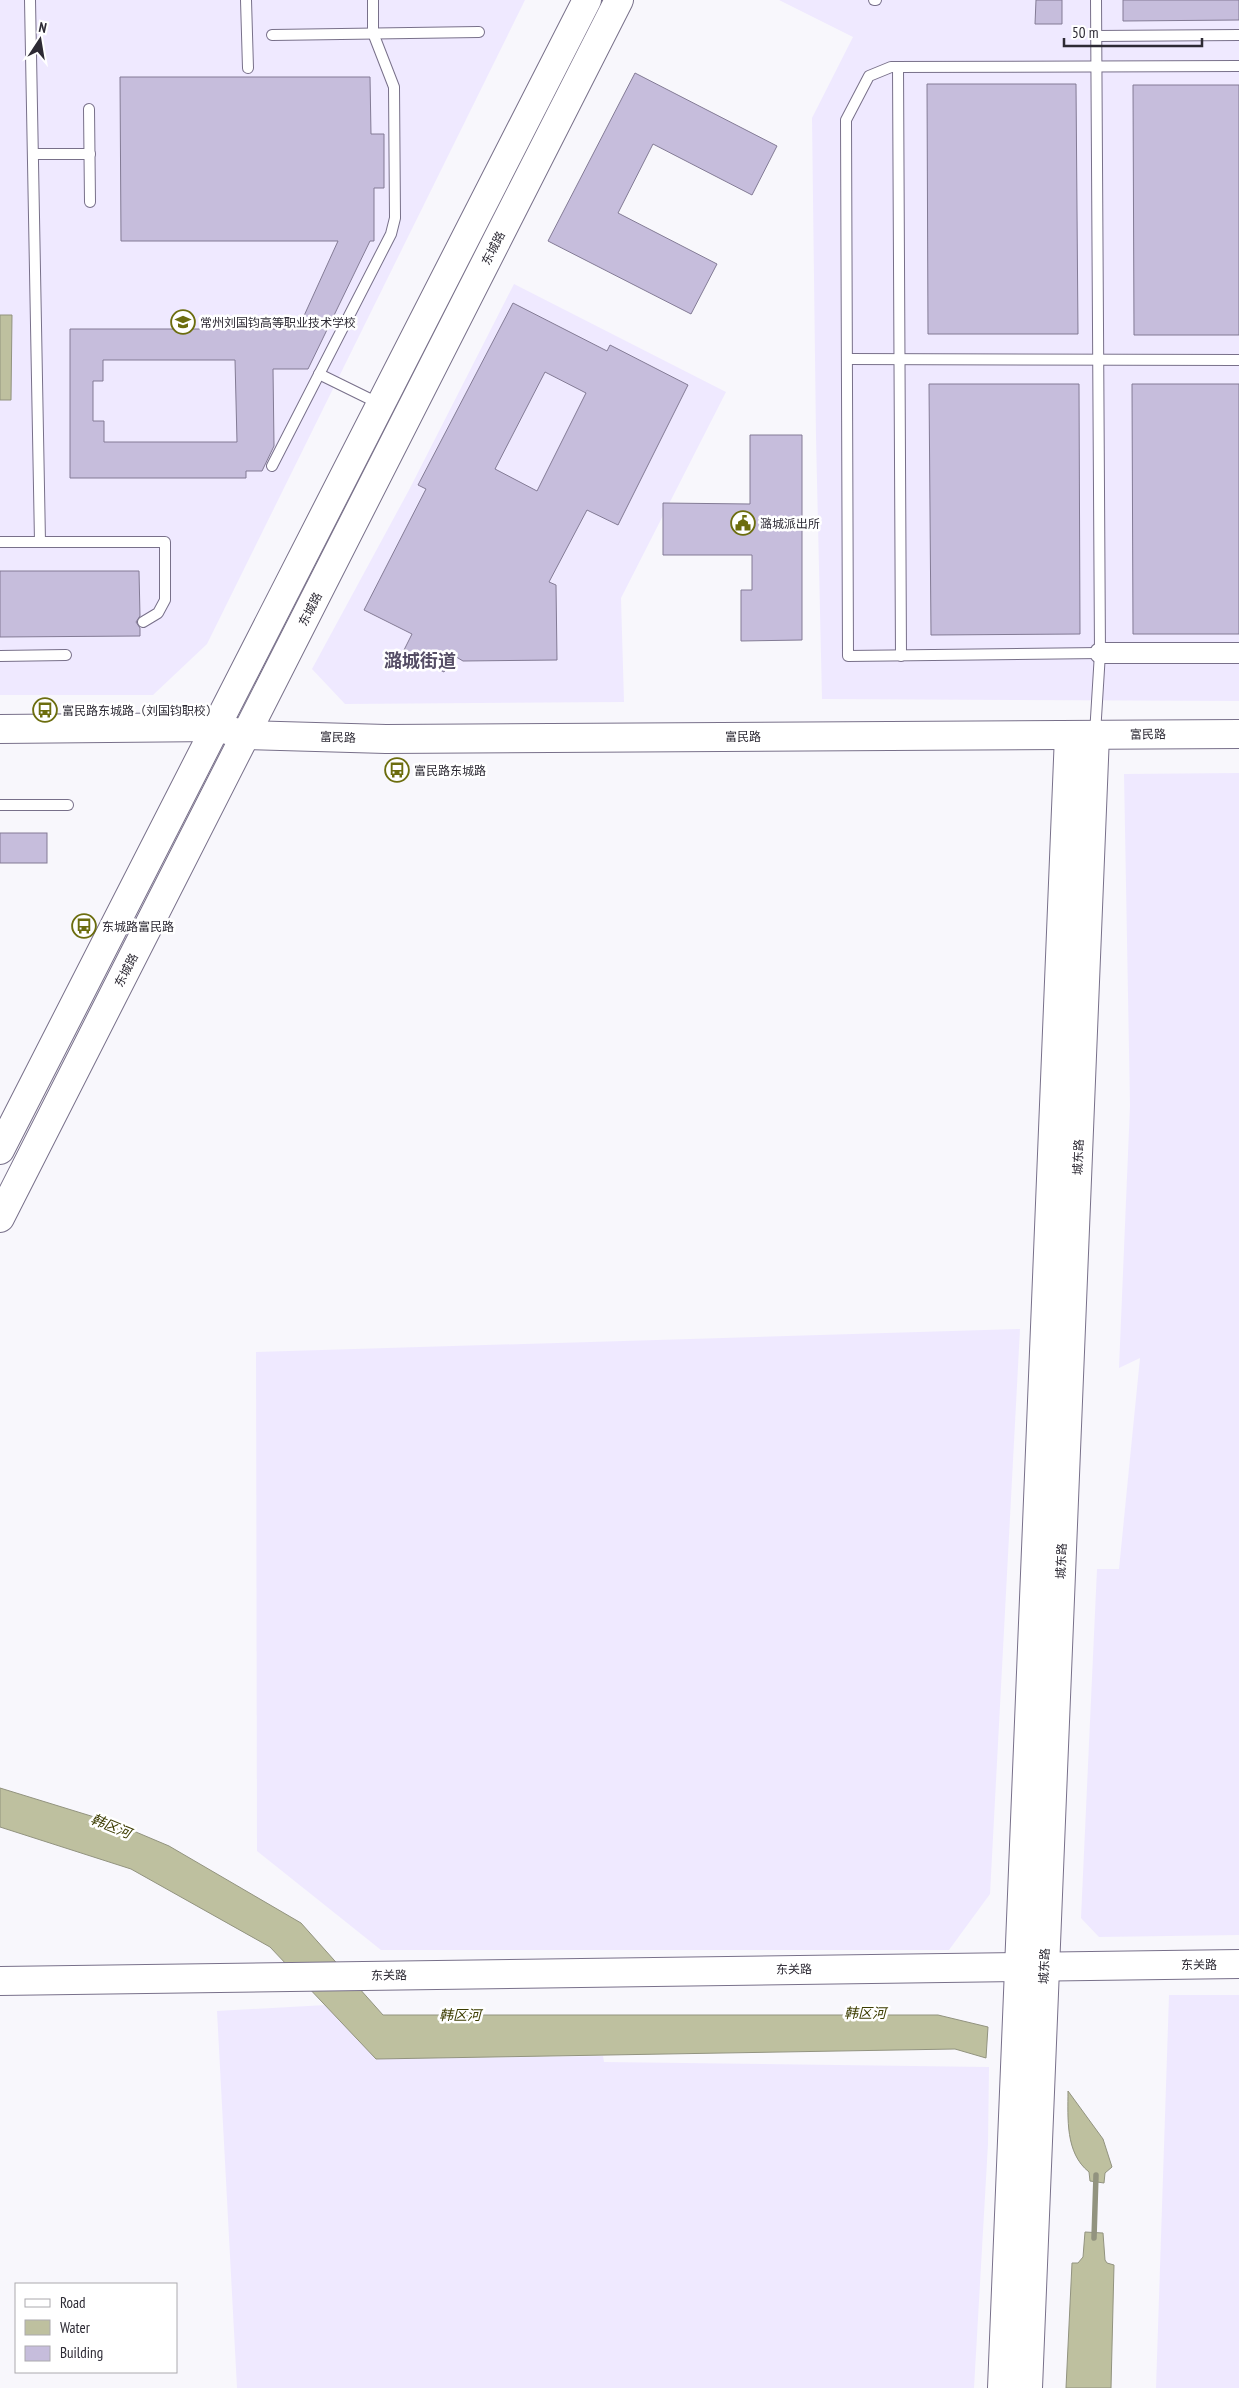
<svg xmlns="http://www.w3.org/2000/svg" width="1239" height="2388" font-family="'PT Sans Narrow','Noto Sans SC',sans-serif">
  <style>
    .built { fill: #efe9ff }
    .water { fill: #bec09f; stroke: #92937f }
    .lines { fill: none; stroke-linecap: round; stroke-linejoin: round }
    .stream { stroke: #92937f; stroke-width: 5.5 }
    .building { fill: #c6bddc; stroke: #837b95; fill-rule: evenodd }
    .lane-casing { stroke: #78708a; stroke-width: 12 }
    .street-casing { stroke: #78708a; stroke-width: 22 }
    .secondary-casing { stroke: #78708a; stroke-width: 30 }
    .lane { stroke: #fff; stroke-width: 10 }
    .street { stroke: #fff; stroke-width: 20 }
    .secondary { stroke: #fff; stroke-width: 28 }
    .labels { text-anchor: middle; dominant-baseline: central; stroke-width: 5; stroke-linejoin: round; paint-order: stroke }
    .street-label { font-size: 12px; fill: #2d2a34; stroke: #fff }
    .poi-label { font-size: 12px; fill: #2d2a34; stroke: #fff; text-anchor: start }
    .water-label { font-size: 14px; font-style: italic; fill: #3c3c01; stroke: #fff }
    .district-label { font-size: 18px; font-weight: bold; fill: #554d65; stroke: #fff }
  </style>
  <rect width="100%" height="100%" fill="#f8f7fc"/>
  <g class="built">
    <polygon points="0,0 525,0 207,644 153,695 0,695"/>
    <polygon points="779,0 1239,0 1239,701 822,699 816,437 812,118 853,37"/>
    <polygon points="514,284 726,392 621,598 624,702 345,704 312,669 409,490"/>
    <polygon points="1239,773 1239,1935 1099,1937 1081,1918 1097,1569 1119,1569 1140,1358 1119,1368 1130,1106 1124,774"/>
    <polygon points="1020,1329 990,1894 949,1950 381,1950 257,1851 256,1352"/>
    <polygon points="1169,1995 1239,1995 1239,2388 1156,2388"/>
    <polygon points="326,2005 377,2059 603,2056 604,2062 989,2067 988,2144 974,2388 237,2388 217,2011"/>
  </g>
  <g class="water">
    <polygon points="0,315 12,315 11,400 0,400"/>
    <polygon points="0,1788 117,1824 169,1846 301,1923 383,2015 938,2015 988,2027 986,2058 955,2049 376,2059 270,1947 131,1869 0,1827"/>
    <path d="M1068 2091 1103 2139 1112 2167 1105 2173 1104 2183 1090 2181 1089 2172C1065 2153 1068 2118 1068 2091Z"/>
    <polygon points="1085,2232 1103,2233 1105,2260 1107,2263 1114,2265 1111,2388 1066,2388 1072,2263 1078,2263 1083,2257"/>
  </g>
  <g class="lines">
    <polyline class="stream" points="1094,2238 1096,2175"/>
  </g>
  <g class="building">
    <polygon points="1036,0 1062,0 1062,24 1035,24"/>
    <polygon points="1123,0 1239,0 1239,20 1123,21"/>
    <polygon points="635,73 777,146 752,195 653,144 618,213 717,264 691,314 548,241"/>
    <path d="M120 77H370L371 134H384V188H374V241H370L308 369H273L274 446 262 471H246V478H70V329H298L338 241H121ZM103 360H235L237 442H104V421H93V381H103Z"/>
    <polygon points="927,84 1076,84 1078,334 928,334"/>
    <polygon points="1133,85 1239,85 1239,335 1134,335"/>
    <path d="M513 303 607 351 610 345 688 385 618 525 587 510 549 582 556 585 557 660 463 661 453 655 444 672 403 652 412 634 364 610 426 489 418 485ZM545 372 586 393 537 491 495 469Z"/>
    <polygon points="929,384 1079,384 1080,634 931,635"/>
    <polygon points="1132,384 1239,384 1239,634 1133,634"/>
    <polygon points="750,435 802,435 802,640 741,641 741,590 752,590 752,555 663,555 663,503 750,504"/>
    <polygon points="0,571 139,571 140,616 136,622 140,628 140,636 0,637"/>
    <rect x="0" y="833" width="47" height="30"/>
  </g>
  <g class="lines">
    <g class="lane-casing">
      <g id="lane">
        <polyline points="30,0 40,542"/>
        <polyline points="246,0 248,68"/>
        <polyline points="874,0 876,0"/>
        <polyline points="272,35 479,32"/>
        <polyline points="1096,36 1239,35"/>
        <polyline points="898,67 901,656"/>
        <polyline points="89,109 90,202"/>
        <polyline points="33,154 90,154"/>
        <polyline points="847,359 1239,360"/>
        <polyline points="319,374 380,404"/>
        <polyline points="272,466 391,234 395,218 394,87 373,33 373,0"/>
        <polyline points="0,542 165,542 165,600 158,613 143,622"/>
        <polyline points="1100,653 848,656 846,120 869,76 891,67 1239,66"/>
        <polyline points="0,656 66,655"/>
        <polyline points="1095,734 1100,653 1096,0"/>
        <polyline points="0,805 68,805"/>
      </g>
    </g>
    <g class="street-casing">
      <polyline id="street" points="1100,653 1239,653"/>
    </g>
    <g class="secondary-casing">
      <g id="secondary">
        <polyline points="0,729 216,727 246,735 386,739 1239,734"/>
        <polyline points="0,1150 587,0"/>
        <polyline points="0,1218 619,0"/>
        <polyline points="0,1981 1239,1964"/>
        <polyline points="1002,2388 1069,735"/>
        <polyline points="1028,2388 1095,735"/>
      </g>
    </g>
    <use href="#lane" class="lane"/>
    <use href="#street" class="street"/>
    <use href="#secondary" class="secondary"/>
  </g>
  <defs>
    <g id="university-ring" transform="scale(1.25)"><circle r="9.5" fill="#fff" stroke="#6c6d0e" stroke-width="1.5"/><path d="M0-5L7-2L0 1L-7-2ZM-4 1L0 2.5L4 1V4Q0 6-4 4Z" fill="#6c6d0e"/></g>
    <g id="civic-ring" transform="scale(1.25)"><circle r="9.5" fill="#fff" stroke="#6c6d0e" stroke-width="1.5"/><path d="M-.6-6.5H3V-4.5H.6V-3L4-1V1h2V6H-6V1h2V-1L-.6-3ZM-1.2 2.5V6h2.4V2.5Z" fill="#6c6d0e"/></g>
    <g id="bus-ring" transform="scale(1.25)"><circle r="9.5" fill="#fff" stroke="#6c6d0e" stroke-width="1.5"/><path d="M-5-6H5V4H4V6H2V4H-2V6H-4V4H-5ZM-3.5-4V0h7V-4ZM-3.5 1.2v1.5H-2V1.2ZM2 1.2v1.5H3.5V1.2Z" fill="#6c6d0e"/></g>
  </defs>
  <g fill-rule="evenodd">
    <use href="#university-ring" x="183" y="322"/>
    <use href="#civic-ring" x="743" y="523"/>
    <use href="#bus-ring" x="45" y="710"/>
    <use href="#bus-ring" x="397" y="770"/>
    <use href="#bus-ring" x="84" y="926"/>
  </g>
  <g class="labels">
    <g class="street-label">
      <text transform="translate(493 248) rotate(-63)">东城路</text>
      <text transform="translate(310 609) rotate(-63)">东城路</text>
      <text transform="translate(1148 734) rotate(-1)">富民路</text>
      <text x="743" y="736">富民路</text>
      <text transform="translate(338 737) rotate(2)">富民路</text>
      <text transform="translate(126 970) rotate(-63)">东城路</text>
      <text transform="translate(1078 1157) rotate(-88)">城东路</text>
      <text transform="translate(1061 1561) rotate(-88)">城东路</text>
      <text x="1199" y="1964">东关路</text>
      <text transform="translate(1044 1966) rotate(-88)">城东路</text>
      <text transform="translate(794 1969) rotate(-1)">东关路</text>
      <text transform="translate(389 1975) rotate(-1)">东关路</text>
    </g>
    <g class="poi-label">
      <text x="200" y="322">常州刘国钧高等职业技术学校</text>
      <text x="760" y="523">潞城派出所</text>
      <text x="62" y="710">富民路东城路（刘国钧职校）</text>
      <text x="414" y="770">富民路东城路</text>
      <text x="102" y="926">东城路富民路</text>
    </g>
    <g class="water-label">
      <text transform="translate(111 1826) rotate(22)">韩区河</text>
      <text x="865" y="2013">韩区河</text>
      <text x="460" y="2015">韩区河</text>
    </g>
    <g class="district-label">
      <text x="420" y="660">潞城街道</text>
    </g>
  </g>
  <rect x="15" y="2283" width="162" height="90" fill="#ffffff" stroke="#abaaae"/>
  <rect x="25" y="2299" width="25" height="8" fill="#ffffff" stroke="#abaaae"/>
  <text x="60" y="2308" font-size="15" fill="#2d2a34">Road</text>
  <rect x="25" y="2320" width="25" height="15" fill="#bec09f" stroke="#abaaae"/>
  <text x="60" y="2333" font-size="15" fill="#2d2a34">Water</text>
  <rect x="25" y="2346" width="25" height="15" fill="#c6bddc" stroke="#abaaae"/>
  <text x="60" y="2358" font-size="15" fill="#2d2a34">Building</text>
  <g transform="translate(40 40) rotate(12)" stroke="#ffffff" stroke-width="4" paint-order="stroke">
  <path d="M0-4L9 19L0 12L-9 19Z" fill="#2d2a34"/>
  <text y="-8" font-size="14" font-weight="bold" text-anchor="middle" fill="#2d2a34">N</text>
  </g>
  <path d="M1064 38v8h138v-8" fill="none" stroke="#2d2a34" stroke-width="2.5"/>
  <text x="1072" y="38" font-size="15" fill="#2d2a34" stroke="#ffffff" stroke-width="4" paint-order="stroke">50 m</text>
</svg>
